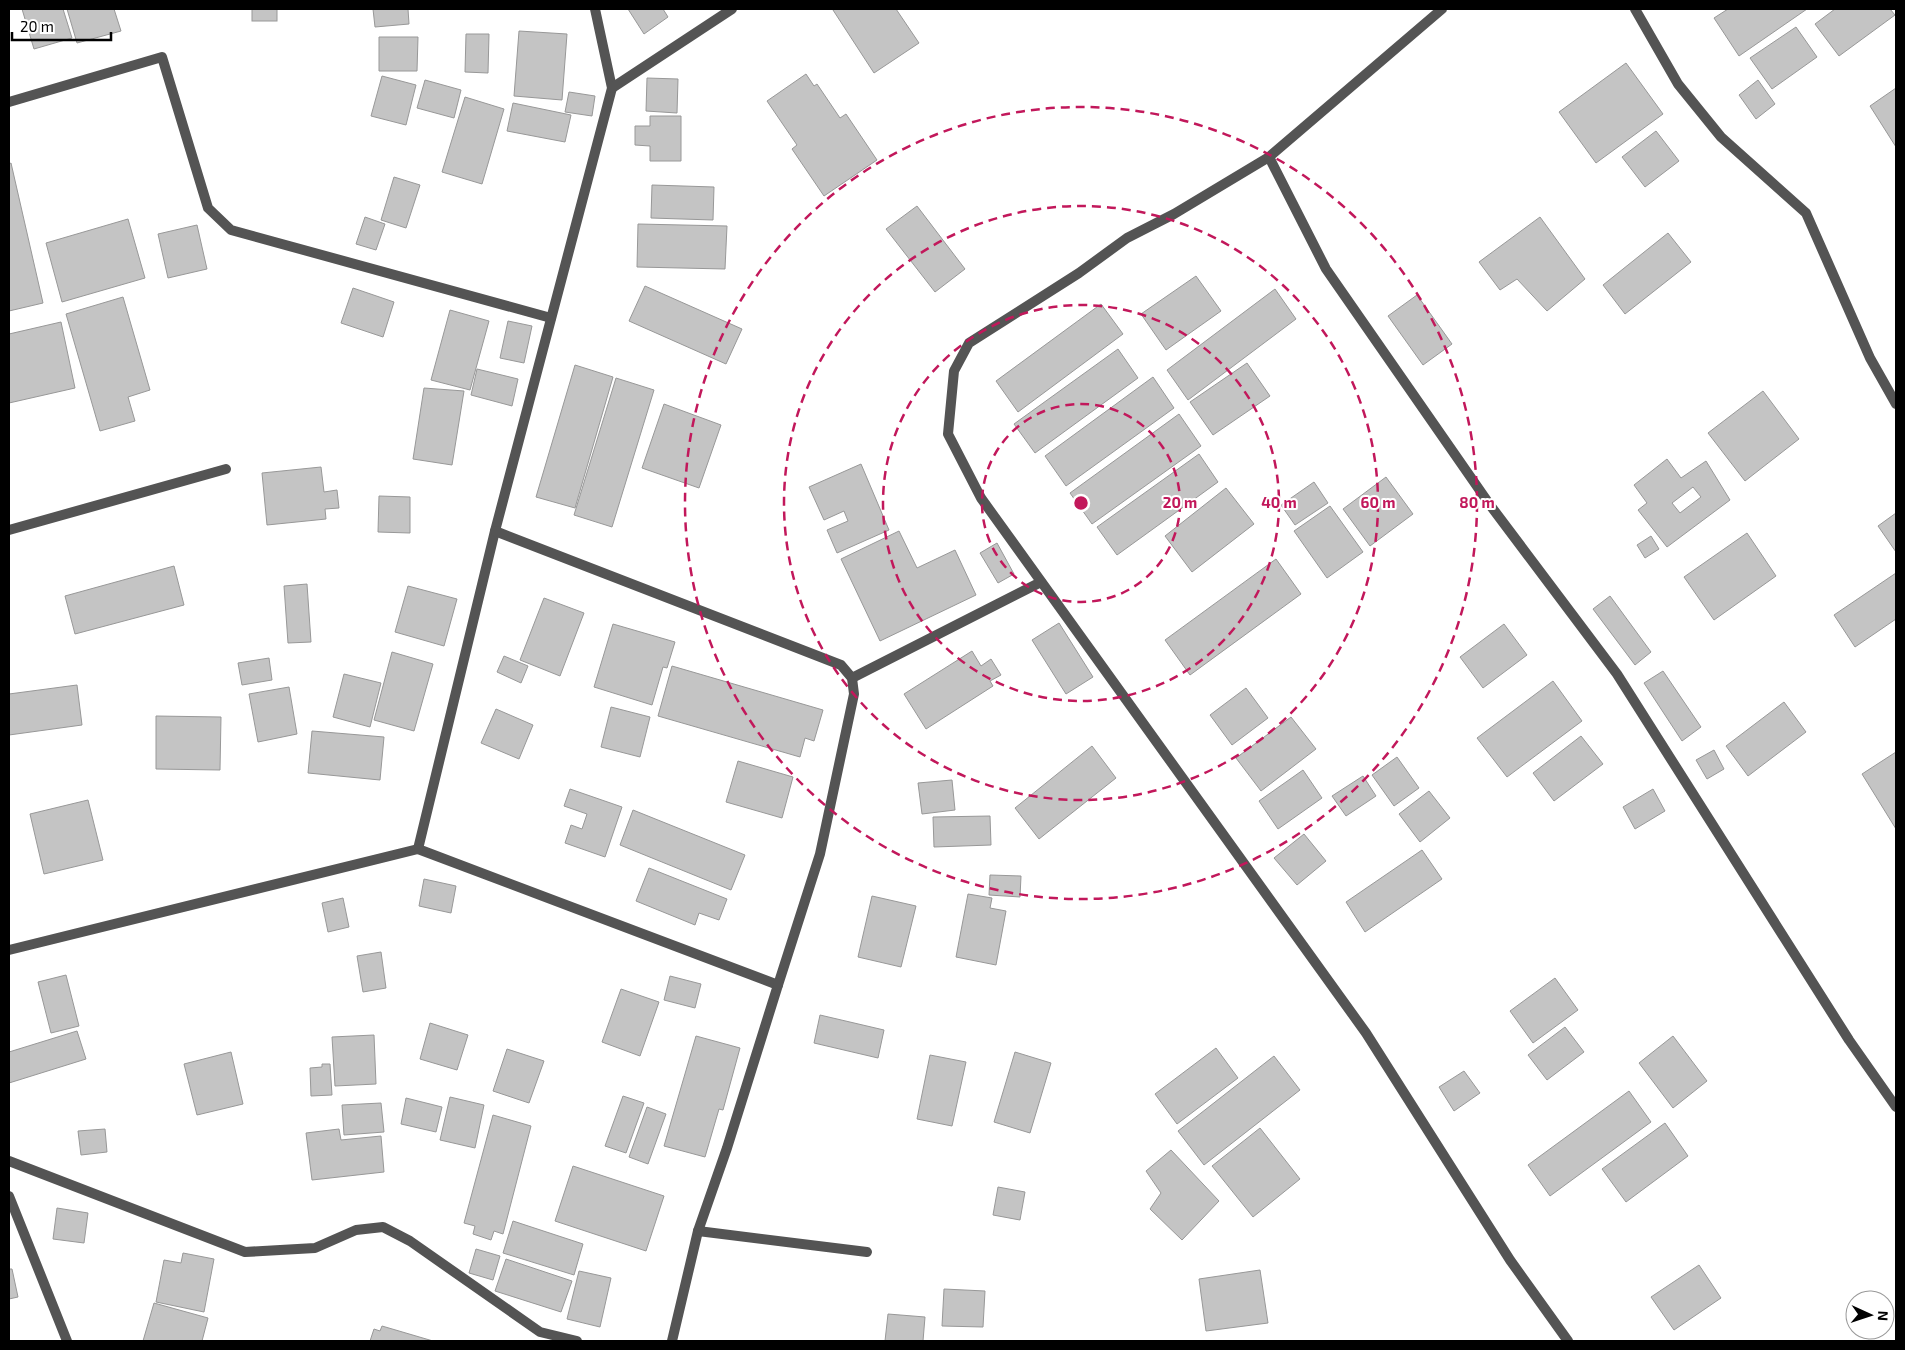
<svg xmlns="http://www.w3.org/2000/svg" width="1905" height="1350" font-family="'Exo 2',sans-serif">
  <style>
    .building { fill: #c4c4c4; stroke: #989898; fill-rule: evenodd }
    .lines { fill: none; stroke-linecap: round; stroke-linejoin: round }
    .street { stroke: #545454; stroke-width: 10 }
    .ring { fill: none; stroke: #c2185b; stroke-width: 2.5; stroke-dasharray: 9 6 }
    .centre { fill: #c2185b; stroke: #fff; stroke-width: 2.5 }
    .ring-label { font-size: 15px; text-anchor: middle; font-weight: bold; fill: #c2185b; stroke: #fff; stroke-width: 4; stroke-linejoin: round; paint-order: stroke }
  </style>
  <rect width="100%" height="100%" fill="#fff"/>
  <g class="building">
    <polygon points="22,9 63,9 72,38 34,49"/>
    <polygon points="67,9 114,9 121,31 77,43"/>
    <rect x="252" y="9" width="25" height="12"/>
    <polygon points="373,9 408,9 409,24 375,27"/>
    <polygon points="628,9 663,9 668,17 644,34"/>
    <polygon points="835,9 896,9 919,43 874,73 833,10"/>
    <polygon points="1728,9 1807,9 1739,56 1714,18"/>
    <polygon points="1835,9 1890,9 1895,15 1839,56 1815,24"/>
    <polygon points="1796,27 1817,57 1772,89 1750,58"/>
    <polygon points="519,31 567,34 562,100 514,96"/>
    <polygon points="466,34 489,34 488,73 465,72"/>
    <polygon points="379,37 418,37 417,71 379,71"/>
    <polygon points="1626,63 1663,114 1596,163 1559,112"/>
    <polygon points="806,74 814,86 817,84 840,118 846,114 877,160 824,196 792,149 797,145 767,101"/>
    <polygon points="382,76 416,85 406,125 371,116"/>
    <polygon points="647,78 678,79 677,113 646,111"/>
    <polygon points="425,80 461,90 454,118 417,108"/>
    <polygon points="1758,80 1775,104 1756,119 1739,95"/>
    <polygon points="1896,88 1896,147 1870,106"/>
    <polygon points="569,92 595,96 592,116 565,112"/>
    <polygon points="465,97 504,109 482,184 442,172"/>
    <polygon points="513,103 571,115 565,142 507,131"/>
    <polygon points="650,116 681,116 681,161 650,161 650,146 635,145 635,126 650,126"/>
    <polygon points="1656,131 1679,161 1645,187 1622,157"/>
    <polygon points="11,163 43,303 9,311 9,164"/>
    <polygon points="394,177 420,185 406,228 381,220"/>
    <polygon points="652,185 714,187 713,220 651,218"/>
    <polygon points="917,206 965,269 935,292 886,229"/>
    <polygon points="365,217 385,224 376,250 356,244"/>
    <polygon points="1540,217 1585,279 1547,311 1517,279 1500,290 1479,262"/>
    <polygon points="128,219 145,278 62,302 46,243"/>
    <polygon points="638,224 727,226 725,269 637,267"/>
    <polygon points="197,225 207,269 168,278 158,234"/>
    <polygon points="1668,233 1691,262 1625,314 1603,285"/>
    <polygon points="1196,276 1221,311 1166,350 1141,314"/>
    <polygon points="645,286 742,329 726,364 629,321"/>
    <polygon points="353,288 394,302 383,337 341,323"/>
    <polygon points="1275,289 1296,319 1188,400 1167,370"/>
    <polygon points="1417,295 1452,344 1423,365 1388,316"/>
    <polygon points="123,297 150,390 128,397 135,421 100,431 66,314"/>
    <polygon points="1101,304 1123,334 1018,412 996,381"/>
    <polygon points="450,310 489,321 470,390 431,380"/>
    <polygon points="508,321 532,326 524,363 500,358"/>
    <polygon points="61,322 75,388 9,403 9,334"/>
    <polygon points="1118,349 1138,378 1035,453 1014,424"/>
    <polygon points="1247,363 1270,396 1213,435 1190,402"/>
    <polygon points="575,365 613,377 575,508 536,497"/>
    <polygon points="477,369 518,379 512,406 471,395"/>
    <polygon points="1153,377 1174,408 1066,486 1045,456"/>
    <polygon points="616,378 654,390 612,527 574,515"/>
    <polygon points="424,388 464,391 452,465 413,459"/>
    <polygon points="1763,391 1799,439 1745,481 1708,433"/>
    <polygon points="664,404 721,425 699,488 642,468"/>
    <polygon points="1179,414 1201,446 1092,524 1070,493"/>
    <polygon points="1199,454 1218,482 1117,555 1097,527"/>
    <path d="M1667 459 1681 478 1706 461 1730 500 1667 547 1638 510 1647 503 1634 485ZM1693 487 1701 497 1680 513 1672 503Z"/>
    <polygon points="861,464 889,530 837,553 827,530 848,521 844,511 824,520 809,487"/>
    <polygon points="321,467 324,492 337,490 339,508 325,509 326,519 267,525 262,473"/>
    <polygon points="1386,477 1413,514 1370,546 1343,509"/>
    <polygon points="1314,482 1328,503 1295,525 1281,505"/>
    <polygon points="1226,488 1254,524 1192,572 1165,536"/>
    <polygon points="379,496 410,497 410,533 378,532"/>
    <polygon points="1330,506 1363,552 1327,578 1294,531"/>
    <polygon points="1896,513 1896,552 1878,526"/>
    <polygon points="899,531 917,568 955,550 976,595 880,641 841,559"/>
    <polygon points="1747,533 1776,576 1714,620 1684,577"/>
    <polygon points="1651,536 1659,549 1645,558 1637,545"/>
    <polygon points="997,543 1014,574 998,583 980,553"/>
    <polygon points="1276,559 1301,594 1190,675 1165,640"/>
    <polygon points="174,566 184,605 75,634 65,596"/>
    <polygon points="1896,573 1896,619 1855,647 1834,615"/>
    <polygon points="307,584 311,642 288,643 284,586"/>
    <polygon points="408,586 457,599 444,646 395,632"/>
    <polygon points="1610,596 1651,652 1635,665 1593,609"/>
    <polygon points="544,598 584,613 560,676 520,660"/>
    <polygon points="1059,623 1093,677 1066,694 1032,640"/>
    <polygon points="613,624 675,642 667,668 663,667 652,705 594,687"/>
    <polygon points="1504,624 1527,655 1483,688 1460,657"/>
    <polygon points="972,651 981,666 991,659 1001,675 990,681 993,686 926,729 904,694"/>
    <polygon points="392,652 433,664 414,731 374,720"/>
    <polygon points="504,656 528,666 521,683 497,672"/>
    <polygon points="269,658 272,680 242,685 238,663"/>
    <polygon points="672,666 823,710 814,741 805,738 800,757 658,716"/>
    <polygon points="1663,671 1701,727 1682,741 1644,683"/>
    <polygon points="344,674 381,683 370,727 333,717"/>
    <polygon points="1553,681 1582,721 1507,777 1477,738"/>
    <polygon points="77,685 82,725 9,735 9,694"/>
    <polygon points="289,687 297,734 258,742 249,694"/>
    <polygon points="1246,688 1268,718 1232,745 1210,715"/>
    <polygon points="1784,702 1806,732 1748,776 1726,746"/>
    <polygon points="611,707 650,717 640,757 601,747"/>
    <polygon points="496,709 533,725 519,759 481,743"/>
    <polygon points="156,716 221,717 220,770 156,769"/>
    <polygon points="1291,717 1316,749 1261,791 1236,758"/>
    <polygon points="312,731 384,737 380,780 308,773"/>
    <polygon points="1581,736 1603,764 1554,801 1533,773"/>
    <polygon points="1092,746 1116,778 1039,839 1015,808"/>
    <polygon points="1714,750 1724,769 1707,779 1696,760"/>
    <polygon points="1896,752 1896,829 1862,774"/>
    <polygon points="1397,757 1419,788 1394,806 1372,775"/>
    <polygon points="738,761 793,777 782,818 726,802"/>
    <polygon points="1303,770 1322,798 1278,829 1259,801"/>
    <polygon points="1363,776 1376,796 1346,816 1332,796"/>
    <polygon points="952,780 955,810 922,814 918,783"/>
    <polygon points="570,789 622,807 605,857 565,843 571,825 582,829 587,814 564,806"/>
    <polygon points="1653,789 1665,811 1635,829 1623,807"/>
    <polygon points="1429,791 1450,818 1420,842 1399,814"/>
    <polygon points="88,800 103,860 44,874 30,814"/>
    <polygon points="633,810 745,855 731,890 620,845"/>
    <polygon points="990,816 991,845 934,847 933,817"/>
    <polygon points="1304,834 1326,861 1297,885 1274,858"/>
    <polygon points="1422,850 1442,879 1365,932 1346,902"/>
    <polygon points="649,868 727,899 719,920 699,913 695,925 636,901"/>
    <polygon points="990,875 1021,876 1020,897 989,895"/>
    <polygon points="424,879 456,886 451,913 419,906"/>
    <polygon points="968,894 992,898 990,908 1006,911 996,965 956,957"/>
    <polygon points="872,896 916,906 901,967 858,957"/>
    <polygon points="343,898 349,927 328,932 322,903"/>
    <polygon points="381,952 386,988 363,992 357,956"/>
    <polygon points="66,975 79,1026 51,1033 38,982"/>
    <polygon points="670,976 701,984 695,1008 664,1000"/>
    <polygon points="1555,978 1578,1010 1533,1043 1510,1011"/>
    <polygon points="621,989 659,1002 640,1056 602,1042"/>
    <polygon points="820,1015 884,1030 878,1058 814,1043"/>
    <polygon points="430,1023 468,1035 457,1070 420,1059"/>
    <polygon points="1565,1027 1584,1052 1547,1080 1528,1055"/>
    <polygon points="77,1031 86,1059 9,1083 9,1052"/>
    <polygon points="374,1035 376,1084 335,1086 332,1037"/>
    <polygon points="696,1036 740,1048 723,1110 719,1109 705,1157 664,1146"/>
    <polygon points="1673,1036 1707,1081 1673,1108 1639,1063"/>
    <polygon points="1216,1048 1238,1078 1177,1124 1155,1094"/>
    <polygon points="507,1049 544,1061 529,1103 493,1091"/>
    <polygon points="231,1052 243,1104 197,1115 184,1064"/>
    <polygon points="1015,1052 1051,1063 1030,1133 994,1122"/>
    <polygon points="930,1055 966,1062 952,1126 917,1119"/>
    <polygon points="1274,1056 1300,1090 1204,1165 1178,1131"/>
    <polygon points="322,1064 330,1064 332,1095 311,1096 310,1068 322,1067"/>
    <polygon points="1464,1071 1480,1093 1454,1111 1439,1087"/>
    <polygon points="1629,1091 1651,1122 1550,1196 1528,1165"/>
    <polygon points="623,1096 644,1103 626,1153 605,1146"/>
    <polygon points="450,1097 484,1105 475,1148 440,1140"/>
    <polygon points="406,1098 442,1107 436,1132 401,1124"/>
    <polygon points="381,1103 384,1132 344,1135 342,1105"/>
    <polygon points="647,1107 666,1114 648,1164 629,1157"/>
    <polygon points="493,1115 531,1126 503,1234 494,1231 491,1240 473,1234 475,1226 464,1223"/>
    <polygon points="1665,1123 1688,1156 1626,1202 1602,1169"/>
    <polygon points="1260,1128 1300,1179 1253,1217 1212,1166"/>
    <polygon points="105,1129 107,1152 81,1155 78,1131"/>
    <polygon points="339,1129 341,1140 381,1136 384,1172 312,1180 306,1133"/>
    <polygon points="1171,1150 1219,1201 1182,1240 1150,1209 1161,1193 1146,1171"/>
    <polygon points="573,1166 664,1196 646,1251 555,1221"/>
    <polygon points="998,1187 1025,1192 1020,1220 993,1215"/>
    <polygon points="57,1208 88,1213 84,1243 53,1239"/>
    <polygon points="513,1221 583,1244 574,1275 503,1253"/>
    <polygon points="476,1249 500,1256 493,1280 469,1273"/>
    <polygon points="183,1253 214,1259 204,1312 156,1302 164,1260 181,1263"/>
    <polygon points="506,1259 572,1281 561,1312 495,1291"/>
    <polygon points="1699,1265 1721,1298 1674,1330 1651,1297"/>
    <polygon points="9,1269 12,1269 18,1297 9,1299"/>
    <polygon points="1260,1270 1268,1323 1206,1331 1199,1279"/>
    <polygon points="579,1271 611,1278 600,1327 567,1319"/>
    <polygon points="944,1289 985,1291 983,1327 942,1326"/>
    <polygon points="154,1303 208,1318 202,1341 143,1341"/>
    <polygon points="888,1314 925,1317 923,1341 885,1341"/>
    <polygon points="382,1326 433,1341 370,1341 374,1329 380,1331"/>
  </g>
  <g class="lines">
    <g class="street">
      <polyline points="595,9 612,88 495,531 418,849 778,985 727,1148 698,1231 672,1341"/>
      <polyline points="1442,9 1269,157 1174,214 1127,238 1079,273 969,343 954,371 948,434 981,498 1366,1033 1510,1260 1568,1341"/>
      <polyline points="1635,9 1678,84 1721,137 1806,213 1870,358 1896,404"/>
      <polyline points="612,88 732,9"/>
      <polyline points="9,102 162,57 208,208 231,230 551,318"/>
      <polyline points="1269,157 1326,269 1490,505 1617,674 1849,1040 1896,1107"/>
      <polyline points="9,530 226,469"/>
      <polyline points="495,531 841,665 852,678 854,694 820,854 778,985"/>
      <polyline points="852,678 1041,582"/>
      <polyline points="9,950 418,849"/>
      <polyline points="9,1161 245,1252 315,1248 356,1230 383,1227 410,1241 540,1332 577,1341"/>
      <polyline points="9,1196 67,1341"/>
      <polyline points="698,1231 867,1252"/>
    </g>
  </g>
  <g class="ring">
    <circle cx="1081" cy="503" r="99"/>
    <circle cx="1081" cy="503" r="198"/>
    <circle cx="1081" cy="503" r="297"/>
    <circle cx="1081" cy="503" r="396"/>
  </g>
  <circle cx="1081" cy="503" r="8" class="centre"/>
  <g class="ring-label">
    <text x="1180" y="508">20 m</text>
    <text x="1279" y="508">40 m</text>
    <text x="1378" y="508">60 m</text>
    <text x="1477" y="508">80 m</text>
  </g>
  <rect width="1905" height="1350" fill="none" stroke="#000000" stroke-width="20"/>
  <g transform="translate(1870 1315) rotate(93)"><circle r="24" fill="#ffffff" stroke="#999999"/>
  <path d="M0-4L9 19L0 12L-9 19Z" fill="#000000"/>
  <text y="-8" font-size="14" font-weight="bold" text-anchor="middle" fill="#000000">N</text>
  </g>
  <path d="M12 32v8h99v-8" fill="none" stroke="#000000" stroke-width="2.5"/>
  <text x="20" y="32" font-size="15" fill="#000000" stroke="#ffffff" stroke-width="4" paint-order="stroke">20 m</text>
</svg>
